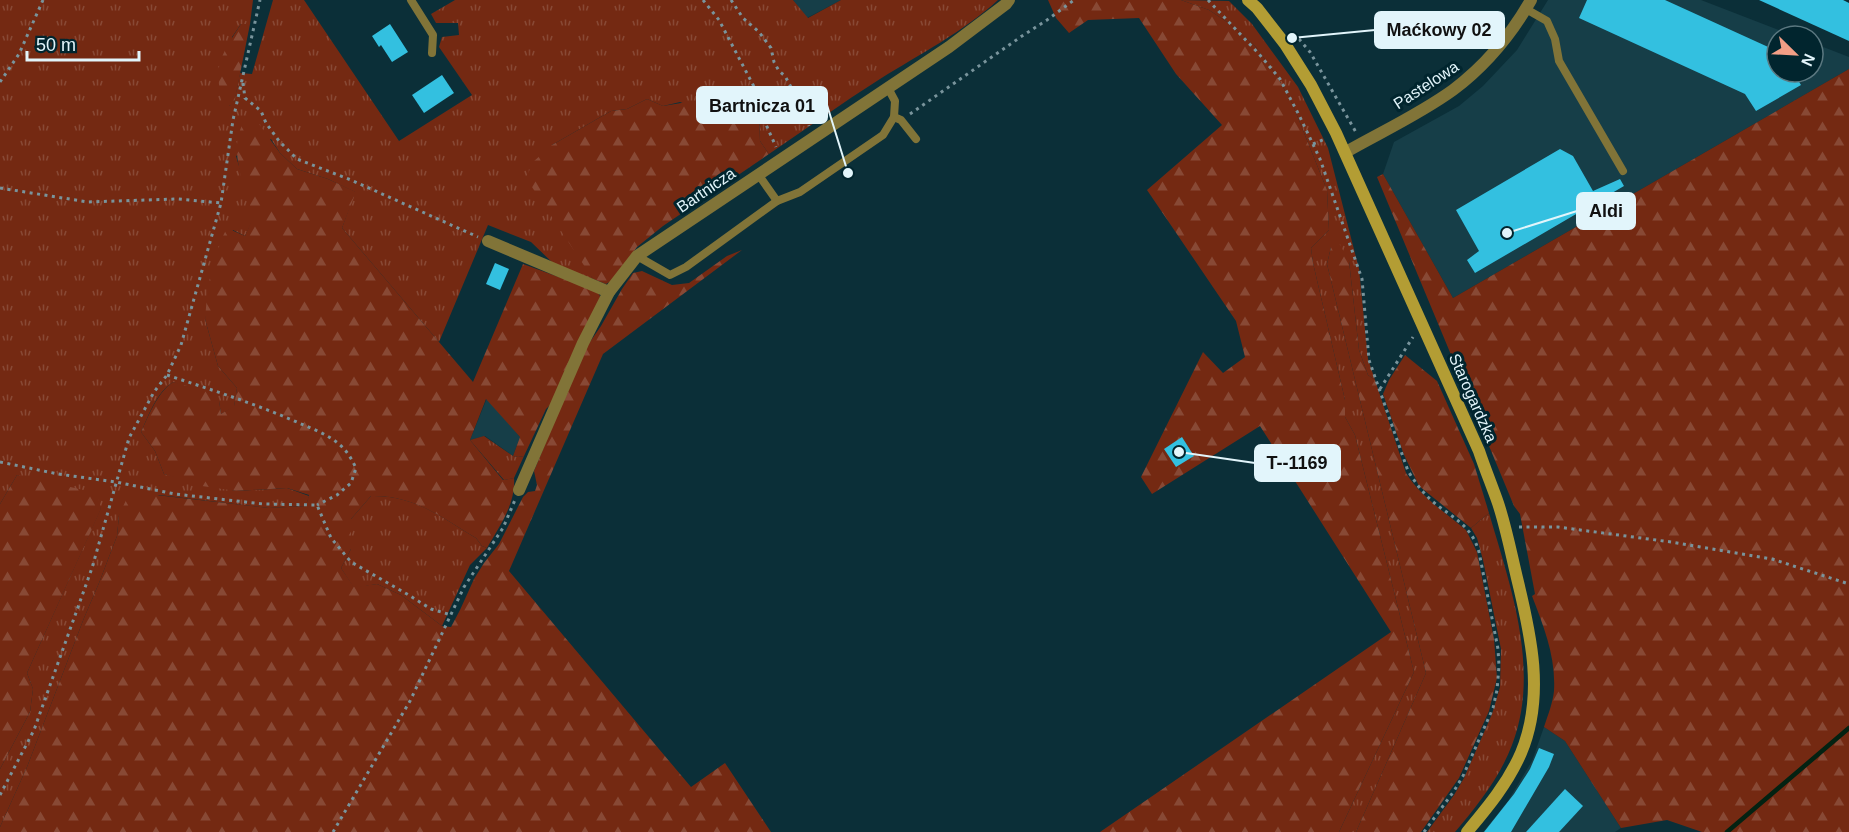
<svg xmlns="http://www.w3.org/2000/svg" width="1849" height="832" font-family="Arial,sans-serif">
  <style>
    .built { fill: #163e48 }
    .grass { fill: url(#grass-tufts) }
    .forest { fill: url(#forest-firs) }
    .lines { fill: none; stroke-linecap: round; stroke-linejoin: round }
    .stream { stroke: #032212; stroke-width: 4.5 }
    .building { fill: #33c0e0 }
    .path { stroke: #79949c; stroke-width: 3; stroke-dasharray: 3 4.5; stroke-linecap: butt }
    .lane { stroke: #817438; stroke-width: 8 }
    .street { stroke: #817438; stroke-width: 12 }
    .secondary { stroke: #b39d34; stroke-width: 12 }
    .labels { text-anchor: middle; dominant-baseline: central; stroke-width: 6; stroke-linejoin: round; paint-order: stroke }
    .street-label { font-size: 16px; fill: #e2f5fb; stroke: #01252e }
    .leader { fill: none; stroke: #e2f5fb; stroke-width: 2 }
    .callout-dot { fill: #e2f5fb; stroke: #01252e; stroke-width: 2 }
    .callout { fill: #e2f5fb; stroke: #e2f5fb; stroke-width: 2 }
    .callout-label { font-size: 18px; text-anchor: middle; font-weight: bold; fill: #111 }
  </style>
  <defs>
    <pattern id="grass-tufts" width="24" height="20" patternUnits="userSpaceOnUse" patternTransform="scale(1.5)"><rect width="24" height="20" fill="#742912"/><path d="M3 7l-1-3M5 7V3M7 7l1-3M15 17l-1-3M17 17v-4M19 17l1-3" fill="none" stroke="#884935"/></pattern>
    <pattern id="forest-firs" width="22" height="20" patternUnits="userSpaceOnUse" patternTransform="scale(1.5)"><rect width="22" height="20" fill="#742912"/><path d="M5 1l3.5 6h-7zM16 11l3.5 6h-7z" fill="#884935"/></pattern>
  </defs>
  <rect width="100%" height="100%" fill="#0b2f38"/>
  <g class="built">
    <polygon points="793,0 841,0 807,18"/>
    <polygon points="1548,0 1701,0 1794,36 1777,36 1777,72 1813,72 1813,43 1849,57 1849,69 1453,298 1383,174 1394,142 1459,106 1483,86 1517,50"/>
    <polygon points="487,398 520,437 513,456 485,436 470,440"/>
    <polygon points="1544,727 1565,741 1621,828 1615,832 1483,832 1508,801 1532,761"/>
  </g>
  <g class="grass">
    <path d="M0 0H253L250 24H241L232 37 229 106 234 103 240 73 252 74 273 0H304L399 141 472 95 439 47 442 37 459 35 458 23H436L431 14 455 0H793L808 18 841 0H998C963 32 920 54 880 79 842 103 806 129 769 154L760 141 759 110 737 105 719 118 705 119 701 110 680 102 663 106 647 99 627 109 611 111 552 145 586 266 593 279 556 266 531 242 488 225 439 342 342 228 355 192 328 179 297 169 280 153 271 139 236 156 254 217 245 236 233 230 205 319 218 366 237 388 234 407 221 414 219 401 173 382C156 393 149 415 141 432L155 451 164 474 236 491 287 488 309 496 306 506 269 508 159 495 119 515 117 536 99 583 84 618 27 767 0 827V769L30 712 33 689 27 673 101 508 17 475 0 504Z"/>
    <polygon points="1181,0 1229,1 1252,24 1298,87 1328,148 1359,269 1368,359 1375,380 1368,375 1359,350 1349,261 1331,247 1327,264 1426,673 1356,832 1339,832 1414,672 1355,435 1345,417 1345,400 1313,263 1311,248 1329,230 1327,190 1292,103 1275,73 1256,47 1230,24 1209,10"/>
    <polygon points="484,436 513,456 518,457 524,456 514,478 504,480 470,440"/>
    <path d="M371 496C415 495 441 517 476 538L482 546 487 548 470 565 442 626 401 595 377 584 354 588 341 568 351 549V519Z"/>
    <path d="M1489 513C1510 585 1541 670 1512 745 1500 777 1477 806 1455 832H1427L1454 795 1464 778 1492 714 1500 687 1501 649 1483 560 1477 538 1471 528Z"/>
  </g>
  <g class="forest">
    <polygon points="1048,0 1181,0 1209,10 1230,24 1256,47 1275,73 1292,103 1327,190 1329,230 1311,248 1313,263 1345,400 1345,417 1355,435 1414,672 1339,832 1100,832 1391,632 1260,426 1152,494 1141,477 1203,352 1223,373 1245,357 1236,321 1147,190 1222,125 1176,74 1139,18 1088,20 1069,33 1056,18"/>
    <path d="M241 24H250L234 104 229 106 222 101C220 90 217 78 219 67 222 52 233 36 241 24Z"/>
    <path d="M1849 69V832H1702L1667 820 1621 828 1565 741 1544 727C1548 715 1553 702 1554 691 1556 657 1544 627 1532 596L1535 594 1520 514 1514 506 1377 177 1383 174 1453 298Z"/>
    <polygon points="647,99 663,106 693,101 706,119 719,118 737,105 754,103 759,110 760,141 769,154 663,226 637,247 613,280 606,284 593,279 526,178 533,162 552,145 611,111 627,109"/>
    <path d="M251 118 259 124 280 153 297 169 328 179 356 192 342 228 473 382 523 264 597 291 600 296 599 304 555 400 546 409 524 456 518 457 513 456 520 437 486 399 470 440 503 480 514 478C516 504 499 527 487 548L482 546 476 538C441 517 414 495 371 496L351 519V549L341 568 354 587 377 584 401 595 442 626 451 627 460 610 474 579 484 563 499 544 523 497 528 492 535 491 537 485 534 471 583 352 601 326 622 289 633 273 642 271 672 285 689 283 727 256 742 250 603 354 509 571 691 787 725 763 771 832H0V827L27 767 84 618 99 583 117 536 119 515 130 492 269 508 306 506 309 495 287 488 236 491 202 486 164 474 155 451 141 432C149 415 157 393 173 382L216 394 219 400 221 414 234 406 237 388 218 366 205 319 208 285 221 240 227 228 245 236 253 217C246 187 225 148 246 119Z"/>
    <path d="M1339 243 1349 261 1359 350 1368 375 1375 380 1406 473C1421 497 1445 512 1466 530L1477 552 1494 639 1497 678 1489 711 1459 778 1421 832H1356L1426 673 1327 264 1331 247Z"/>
    <polygon points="1405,355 1437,381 1474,464 1489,513 1471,528 1419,486 1404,455 1383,394 1389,380"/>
    <polygon points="17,475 97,493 101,509 27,673 33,689 30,712 0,769 0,504"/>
  </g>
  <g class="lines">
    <polyline class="stream" points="1727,832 1849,728"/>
  </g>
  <g class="building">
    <polygon points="1587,0 1665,0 1777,51 1777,72 1793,72 1801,85 1756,111 1745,94 1579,18"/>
    <polygon points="1759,0 1843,0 1849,3 1849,41"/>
    <polygon points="390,24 408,52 392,62 381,45 379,47 372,36"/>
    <polygon points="442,75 454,93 424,113 412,95"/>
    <polygon points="1560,149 1573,156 1593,191 1620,179 1624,186 1475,273 1467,260 1479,251 1456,210"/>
    <polygon points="495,263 509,269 500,290 486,284"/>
    <polygon points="1182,437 1194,456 1176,467 1164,449"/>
    <polygon points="1539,748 1554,754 1549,767 1511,832 1484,832 1514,794 1530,769"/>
    <polygon points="1565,789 1583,806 1559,832 1526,832"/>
  </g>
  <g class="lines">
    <g class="path">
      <polyline points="703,0 719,20 761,100 764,120 776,147"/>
      <polyline points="731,0 743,18 759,32 771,48 774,62 779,71 785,76 799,102 809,126"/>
      <path d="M1208 0 1259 54 1280 79 1299 115 1320 159 1362 279 1369 360 1408 471C1415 482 1422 492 1432 501 1452 518 1471 524 1479 552L1498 649 1499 666 1497 690 1493 708 1463 776 1454 791 1424 832"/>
      <polyline points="1299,39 1310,52 1357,134"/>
      <polyline points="0,82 19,54 43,0"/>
      <polyline points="243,83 245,98 261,111 266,123 279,141 297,159 351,180 478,237"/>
      <polyline points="910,114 1022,36 1047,20 1074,0"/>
      <polyline points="1313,144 1325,139"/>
      <polyline points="0,188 88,202 178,199 221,203"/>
      <path d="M167 375C212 390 256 404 299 423 313 429 329 435 340 445 348 452 352 460 356 468L351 483 337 495 317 505"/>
      <polyline points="1380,389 1413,337"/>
      <polyline points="0,462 58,474 116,482 175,494 263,504 317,505 331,538 351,562 407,594 431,609 451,615"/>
      <polyline points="1519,527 1558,527 1671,542 1772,559 1849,584"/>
      <polyline points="0,795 34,730 92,568 129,438 154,392 167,375 181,345 221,203 233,120 260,0"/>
      <polyline points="333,832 410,701 464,587 503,528 515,500"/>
    </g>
    <g class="lane">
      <polyline points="411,0 433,35 432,53"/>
      <polyline points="1526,9 1547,21 1555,39 1559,61 1623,171"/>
      <polyline points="894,117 901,120 916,139"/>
      <polyline points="758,174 777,201"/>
      <polyline points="637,256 670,275 686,267 777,201 800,192 883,135 894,117 895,101 888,88"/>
    </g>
    <g class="street">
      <path d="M1346 152C1381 132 1420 114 1453 90 1485 66 1511 35 1531 0"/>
      <polyline points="488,241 609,292"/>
      <polyline points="519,490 583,343 609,292 637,256 949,47 1006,4 1009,0"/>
    </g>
    <path class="secondary" d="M1248 0 1257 8 1285 44 1311 85 1336 133 1479 451C1485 469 1492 486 1498 503 1506 527 1511 553 1517 578 1531 635 1545 696 1521 753 1508 783 1488 807 1467 832"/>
  </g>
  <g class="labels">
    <g class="street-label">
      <text transform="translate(1426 85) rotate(-33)">Pastelowa</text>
      <text transform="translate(706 190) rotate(-34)">Bartnicza</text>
      <text transform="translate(1473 398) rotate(66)">Starogardzka</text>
    </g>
  </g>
  <path class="leader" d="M1292 38L1375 30M848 173L827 105M1507 233L1577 211M1179 452L1255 463"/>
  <g class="callout-dot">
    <circle cx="1292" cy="38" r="6"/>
    <circle cx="848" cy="173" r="6"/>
    <circle cx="1507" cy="233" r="6"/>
    <circle cx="1179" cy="452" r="6"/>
  </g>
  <g class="callout">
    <rect x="1375" y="12" width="129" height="36" rx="6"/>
    <rect x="697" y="87" width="130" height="36" rx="6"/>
    <rect x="1577" y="193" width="58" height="36" rx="6"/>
    <rect x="1255" y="445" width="85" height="36" rx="6"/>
  </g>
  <g class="callout-label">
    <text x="1439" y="36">Maćkowy 02</text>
    <text x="762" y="112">Bartnicza 01</text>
    <text x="1606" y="217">Aldi</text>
    <text x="1297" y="469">T--1169</text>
  </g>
  <g transform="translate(1795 54) rotate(114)"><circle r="28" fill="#01252e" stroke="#5b7880" stroke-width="1.5"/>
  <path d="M0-4.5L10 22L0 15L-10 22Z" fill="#f39f86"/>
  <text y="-9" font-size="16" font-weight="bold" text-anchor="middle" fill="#e2f5fb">N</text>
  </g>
  <path d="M27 51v9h112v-9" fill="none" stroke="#e2f5fb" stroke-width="3"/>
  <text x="36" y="51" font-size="18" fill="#e2f5fb" stroke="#01252e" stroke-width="4.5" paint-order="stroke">50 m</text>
</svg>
